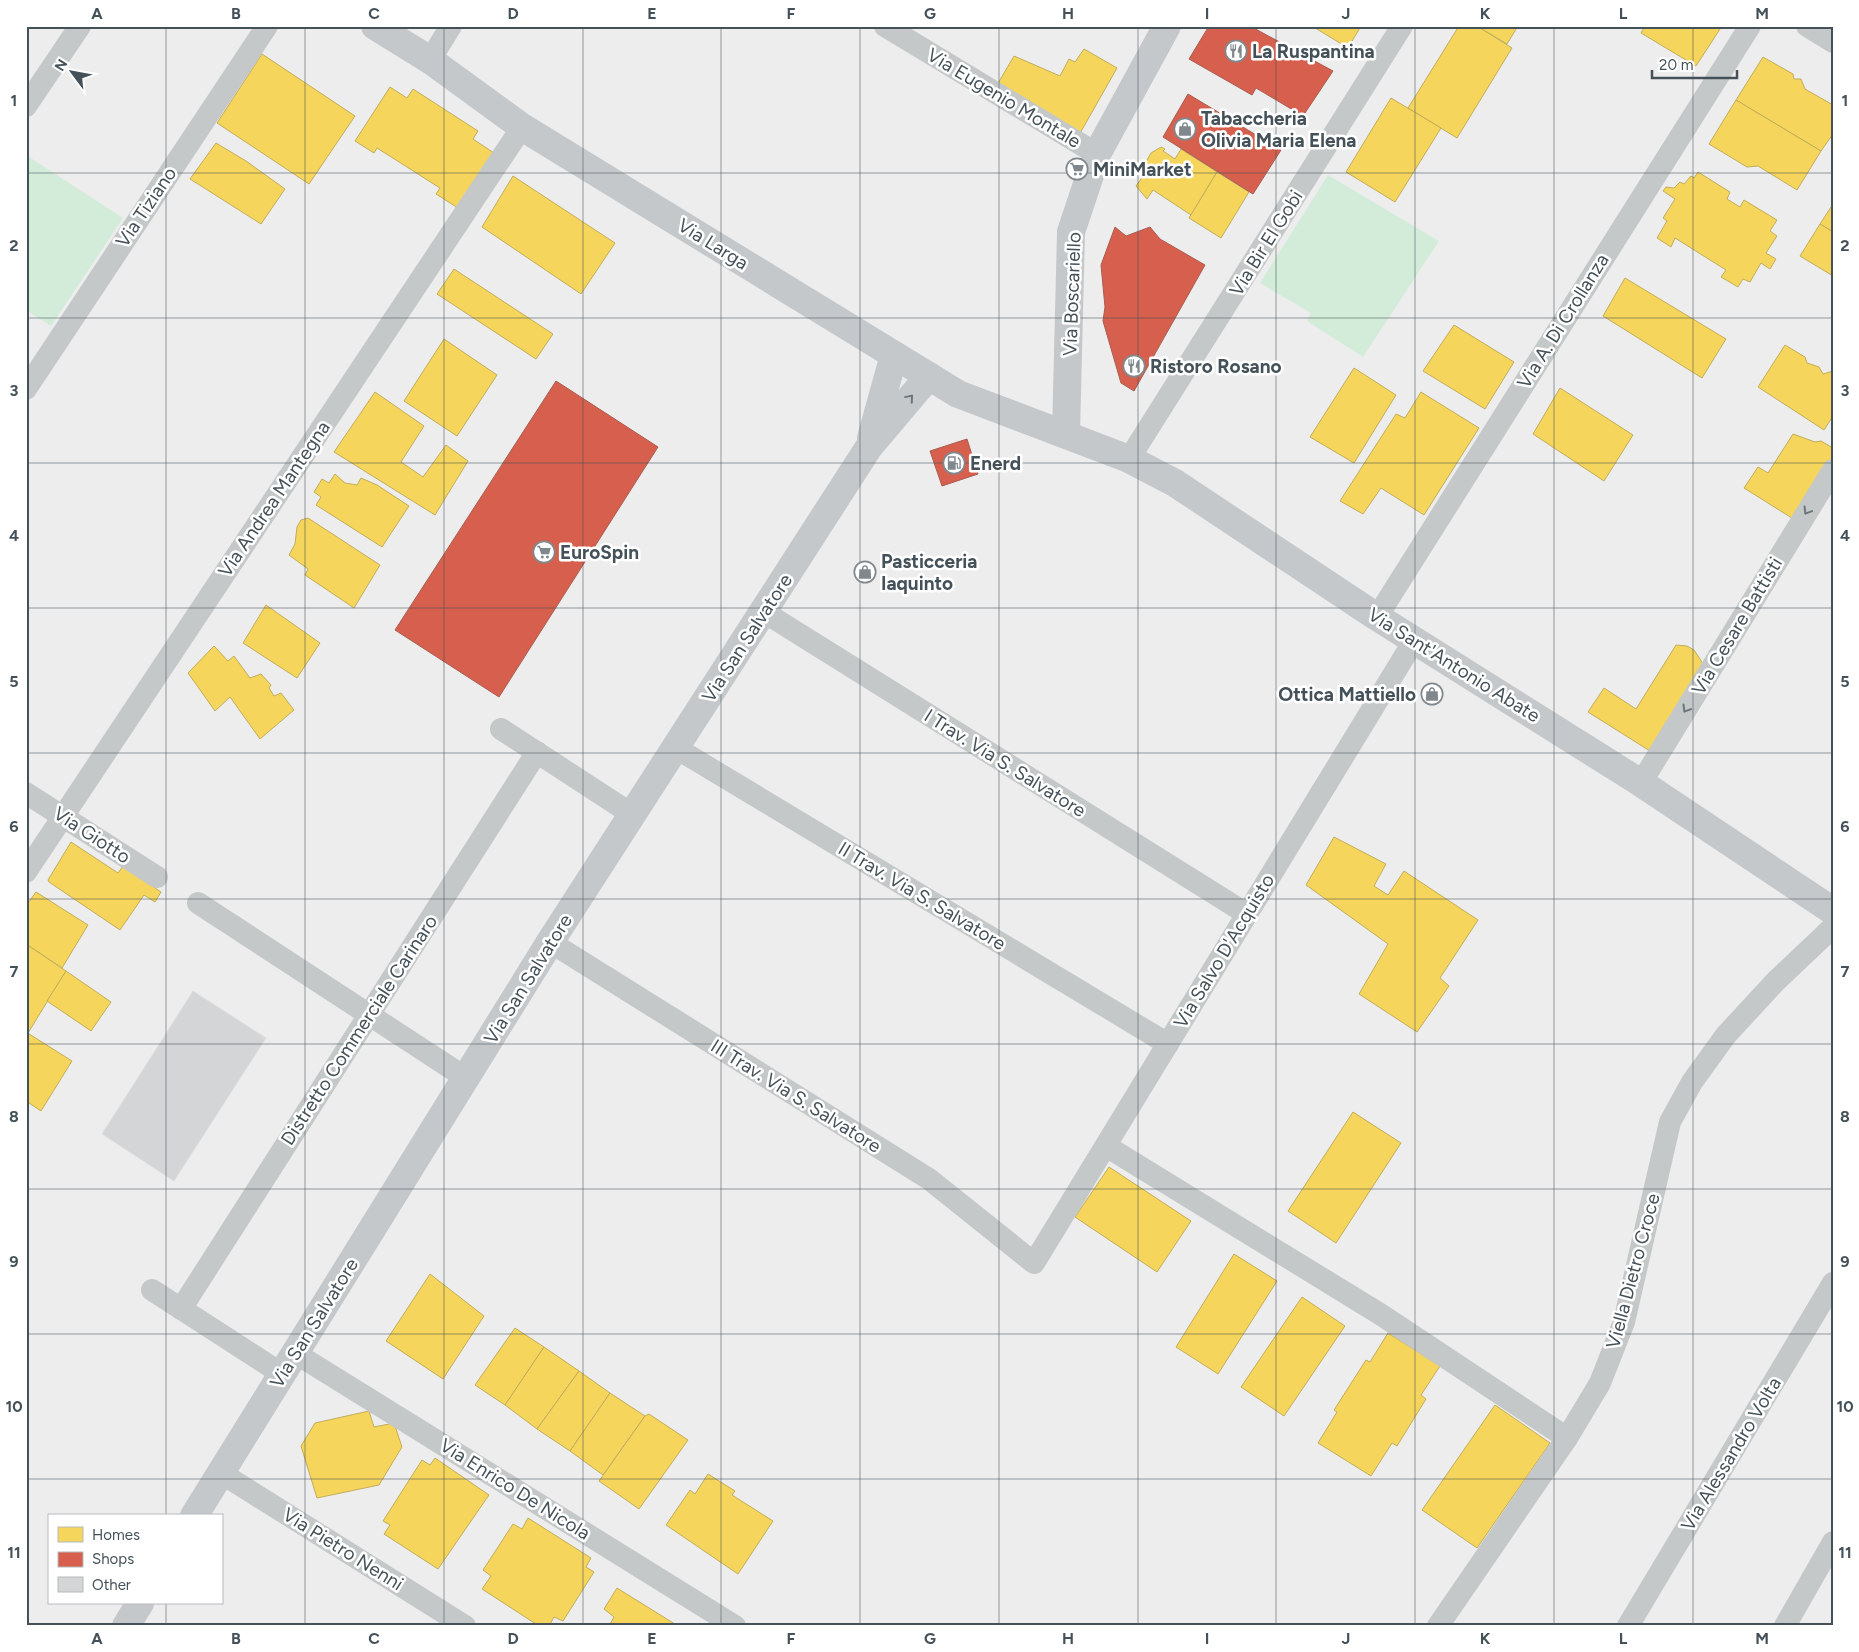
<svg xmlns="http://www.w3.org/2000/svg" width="1859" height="1652" font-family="Figtree,sans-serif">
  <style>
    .green { fill: #d2ecd9 }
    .homes { fill: #f6d55c; stroke: #c1ad5b }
    .shops { fill: #d6604d; stroke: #aa5c51 }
    .building { fill: #d4d5d6; stroke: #dfdfe0 }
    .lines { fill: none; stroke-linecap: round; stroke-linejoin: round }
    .street { stroke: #c5c8c9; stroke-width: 22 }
    .secondary { stroke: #c5c8cb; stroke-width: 28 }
    .oneway { stroke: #6b757b }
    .grid { fill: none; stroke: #455159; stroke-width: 1; stroke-opacity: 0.55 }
    .labels { text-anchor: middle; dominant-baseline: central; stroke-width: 5; stroke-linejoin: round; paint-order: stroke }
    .poi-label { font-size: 19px; font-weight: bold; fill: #455159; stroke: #fff; text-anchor: start }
    .street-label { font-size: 19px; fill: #455159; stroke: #fff }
    .neatline { fill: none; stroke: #455159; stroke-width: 2 }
    .grid-label { font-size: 16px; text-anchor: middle; font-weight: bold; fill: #455159 }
  </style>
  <rect width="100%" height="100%" fill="#eeeded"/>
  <g class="green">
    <polygon points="26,155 123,218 51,326 26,310"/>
    <polygon points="1328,175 1439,241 1363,357 1307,321 1311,313 1260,283"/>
  </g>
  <g class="homes">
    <polygon points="1312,26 1361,26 1348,48"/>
    <polygon points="1459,26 1477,26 1512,48 1457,138 1408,108"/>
    <polygon points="1477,26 1518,26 1507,44"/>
    <polygon points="1645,26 1722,26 1696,66 1641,33"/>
    <polygon points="1084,49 1117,68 1079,135 997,85 1014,56 1060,76 1069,59 1075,62"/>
    <polygon points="262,54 355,116 309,184 217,123"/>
    <polygon points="1763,57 1793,74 1794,79 1801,79 1805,89 1833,105 1833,134 1821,151 1736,100"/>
    <polygon points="390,87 407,98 413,89 478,131 473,139 494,153 458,208 436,194 440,188 377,148 374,153 355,141"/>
    <polygon points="1391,98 1441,128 1395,202 1346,172"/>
    <polygon points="1736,100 1821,151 1797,190 1758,166 1747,167 1709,144"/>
    <polygon points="216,143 246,161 285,189 261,224 190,179"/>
    <polygon points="1161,147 1165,149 1163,151 1175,159 1181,149 1217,172 1191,215 1153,190 1147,199 1136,186 1141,179 1143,167 1151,153"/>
    <polygon points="1217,172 1249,192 1221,238 1189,218"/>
    <polygon points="1698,172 1730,192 1727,199 1740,207 1744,200 1777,220 1770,231 1777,236 1766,253 1776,259 1770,269 1761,263 1750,282 1743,279 1738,287 1721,277 1726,270 1675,238 1671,247 1657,238 1667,221 1663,218 1675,199 1663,191 1666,187 1674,188 1680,182 1684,184 1691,176 1694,178"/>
    <polygon points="513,176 615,243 581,294 482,227"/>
    <polygon points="1833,204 1833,232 1820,224"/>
    <polygon points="1820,224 1833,232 1833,276 1800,256"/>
    <polygon points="454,269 553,334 536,359 437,294"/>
    <polygon points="1625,278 1726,339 1702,378 1603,316"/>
    <polygon points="1454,325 1514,362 1485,409 1423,371"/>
    <polygon points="444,339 497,375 457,436 404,401"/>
    <polygon points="1785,345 1805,357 1807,363 1819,367 1823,374 1833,371 1833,416 1824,430 1758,387"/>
    <polygon points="1354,368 1396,395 1354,463 1310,437"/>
    <polygon points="1560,388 1633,435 1604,481 1533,434"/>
    <polygon points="375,392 424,426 401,462 423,477 446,445 468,461 435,515 334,452"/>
    <polygon points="1421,392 1479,428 1424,515 1381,488 1363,514 1340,501 1396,414 1405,418"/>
    <polygon points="1793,434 1815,442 1821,441 1833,448 1833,459 1795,520 1744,488 1758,467 1768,473"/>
    <polygon points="335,474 345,483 357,485 361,478 377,485 409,506 382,547 316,505 321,497 314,492 322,479 329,483"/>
    <polygon points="308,518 380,565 354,608 305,575 308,569 289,555 295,544 297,527 301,520"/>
    <polygon points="266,605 320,643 297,678 243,643"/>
    <polygon points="1676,645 1687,646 1694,650 1704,665 1650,751 1588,712 1604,688 1636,709"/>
    <polygon points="214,646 228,661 234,656 250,678 261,674 271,685 269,688 274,696 281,693 294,710 260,739 230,697 215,711 188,673"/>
    <polygon points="1334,837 1386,864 1374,886 1388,895 1404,871 1478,920 1440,978 1449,986 1417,1032 1359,994 1388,944 1306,885"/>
    <polygon points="71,842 118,873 123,866 161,892 155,902 144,895 120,930 49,882 48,880"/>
    <polygon points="36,892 88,925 62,968 26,944 26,906"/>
    <polygon points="26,944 66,971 28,1033 26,1032"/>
    <polygon points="66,971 111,1002 91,1031 47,1001"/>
    <polygon points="26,1032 72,1061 41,1111 26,1101"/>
    <polygon points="1353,1112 1401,1143 1336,1243 1288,1211"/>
    <polygon points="1109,1167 1191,1221 1157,1272 1075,1217"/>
    <polygon points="1234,1254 1277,1281 1218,1374 1176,1347"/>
    <polygon points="430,1274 484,1316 443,1379 386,1341"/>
    <polygon points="1302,1297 1345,1326 1284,1416 1241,1387"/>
    <polygon points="515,1328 544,1347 505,1405 475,1385"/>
    <polygon points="1388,1333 1440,1366 1421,1395 1426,1399 1397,1446 1392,1443 1371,1476 1318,1443 1337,1412 1334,1410 1366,1360 1370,1362"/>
    <polygon points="544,1347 579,1371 537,1429 505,1405"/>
    <polygon points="579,1371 610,1393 570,1451 537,1429"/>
    <polygon points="610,1393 645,1416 603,1475 570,1451"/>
    <polygon points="1495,1405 1550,1443 1477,1548 1422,1510"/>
    <polygon points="369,1411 374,1427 394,1423 402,1447 379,1485 317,1498 301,1446 315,1423"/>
    <polygon points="649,1414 688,1440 639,1509 599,1481 645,1416"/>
    <polygon points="435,1458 489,1495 438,1569 384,1534 390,1525 383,1521 422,1460 430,1465"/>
    <polygon points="708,1474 735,1491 732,1495 773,1521 738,1574 666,1525 690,1490 695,1494"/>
    <polygon points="528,1518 591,1558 586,1567 594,1572 563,1621 554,1617 549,1626 539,1626 482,1589 491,1576 483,1570 513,1524 522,1529"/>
    <polygon points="617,1588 678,1626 609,1626 614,1617 604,1609"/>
  </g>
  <g class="shops">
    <polygon points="1209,26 1250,26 1333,71 1303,116 1256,88 1252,95 1189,59"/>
    <polygon points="1188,94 1281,150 1253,194 1163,137"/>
    <polygon points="1115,227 1126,236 1150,227 1160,239 1205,265 1134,391 1121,383 1103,321 1105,307 1101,265"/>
    <polygon points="556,381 658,447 499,697 395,630"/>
    <polygon points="967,439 978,474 942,486 930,451"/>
  </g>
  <polygon class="building" points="193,991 266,1038 174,1181 102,1134"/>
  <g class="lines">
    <g class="street">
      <polyline points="885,26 1097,154"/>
      <polyline points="1807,26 1833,42"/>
      <polyline points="430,60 451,26"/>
      <polyline points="26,106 80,26"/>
      <polyline points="26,389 267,26"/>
      <polyline points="1129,459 1402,26"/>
      <polyline points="764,612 1247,914"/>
      <polyline points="1377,617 1750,26"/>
      <polyline points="501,729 633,815"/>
      <polyline points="676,748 1168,1044"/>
      <polyline points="1641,783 1833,470"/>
      <polyline points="26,793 157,877"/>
      <polyline points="26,872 522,127"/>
      <polyline points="198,903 466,1078"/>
      <polyline points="550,942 929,1179 1034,1263 1415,639"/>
      <polyline points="1106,1146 1380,1314 1567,1438"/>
      <polyline points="152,1290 282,1374"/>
      <polyline points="181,1309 537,752"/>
      <polyline points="295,1353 735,1626"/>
      <polyline points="221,1473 465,1626"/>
      <polyline points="1438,1626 1567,1438 1600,1383 1624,1322 1670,1122 1692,1082 1726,1035 1776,981 1833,927"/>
      <polyline points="1628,1626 1833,1283"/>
      <polyline points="1785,1626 1833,1542"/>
    </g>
    <g class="secondary">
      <polyline points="375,26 430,60 522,127 958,394 1129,459 1175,483 1377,617 1641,783 1833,911"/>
      <polyline points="1066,434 1071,232 1097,154 1167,26"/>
      <polyline points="871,438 894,355"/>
      <polyline points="194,1516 550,942 869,447 929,376"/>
      <polyline points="126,1626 140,1603"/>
    </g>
  </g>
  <defs><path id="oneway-chevron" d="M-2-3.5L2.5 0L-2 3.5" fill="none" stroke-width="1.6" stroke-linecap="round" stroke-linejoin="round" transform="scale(1.25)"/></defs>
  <g class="oneway">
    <use href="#oneway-chevron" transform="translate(910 398) rotate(-50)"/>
    <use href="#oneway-chevron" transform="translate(1807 511) rotate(121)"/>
    <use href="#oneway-chevron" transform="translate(1686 709) rotate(121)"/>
  </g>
  <path class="grid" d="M166 26V1516M305 26V1626M444 26V1626M583 26V1626M721 26V1626M860 26V1626M999 26V1626M1138 26V1626M1276 26V1626M1415 26V1626M1554 26V1626M1693 26V1626M26 173H1833M26 318H1833M26 463H1833M26 608H1833M26 753H1833M26 899H1833M26 1044H1833M26 1189H1833M26 1334H1833M26 1479H1833M166 1603V1626"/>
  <defs>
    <g id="restaurant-ring" transform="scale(1.125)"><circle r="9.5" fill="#fff" stroke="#80888d" stroke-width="1.5"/><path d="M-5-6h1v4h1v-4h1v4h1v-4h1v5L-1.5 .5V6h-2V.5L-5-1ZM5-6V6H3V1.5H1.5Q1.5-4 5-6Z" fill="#80888d"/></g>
    <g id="shop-ring" transform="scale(1.125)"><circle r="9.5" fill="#fff" stroke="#80888d" stroke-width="1.5"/><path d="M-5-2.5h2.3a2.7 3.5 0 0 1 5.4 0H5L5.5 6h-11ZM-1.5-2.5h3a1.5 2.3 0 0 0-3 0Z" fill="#80888d"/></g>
    <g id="supermarket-ring" transform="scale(1.125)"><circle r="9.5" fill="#fff" stroke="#80888d" stroke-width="1.5"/><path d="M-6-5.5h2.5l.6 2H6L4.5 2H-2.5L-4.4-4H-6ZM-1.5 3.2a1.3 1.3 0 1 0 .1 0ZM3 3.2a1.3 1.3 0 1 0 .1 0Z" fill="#80888d"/></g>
    <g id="fuel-ring" transform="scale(1.125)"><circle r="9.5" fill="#fff" stroke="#80888d" stroke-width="1.5"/><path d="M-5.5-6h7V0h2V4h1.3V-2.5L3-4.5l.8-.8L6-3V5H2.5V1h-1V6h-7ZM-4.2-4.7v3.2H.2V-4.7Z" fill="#80888d"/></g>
  </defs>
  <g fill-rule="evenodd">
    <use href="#restaurant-ring" x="1236" y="51"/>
    <use href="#shop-ring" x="1185" y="129"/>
    <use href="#supermarket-ring" x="1077" y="169"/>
    <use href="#restaurant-ring" x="1134" y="366"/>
    <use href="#fuel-ring" x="954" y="463"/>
    <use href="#supermarket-ring" x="544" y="552"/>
    <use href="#shop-ring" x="865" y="572"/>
    <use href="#shop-ring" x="1432" y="694"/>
  </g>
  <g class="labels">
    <g class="poi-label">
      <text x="1252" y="51">La Ruspantina</text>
      <text x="1201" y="118">Tabaccheria<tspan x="1201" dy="22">Olivia Maria Elena</tspan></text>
      <text x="1093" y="169">MiniMarket</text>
      <text x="1150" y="366">Ristoro Rosano</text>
      <text x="970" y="463">Enerd</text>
      <text x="560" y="552">EuroSpin</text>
      <text x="881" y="561">Pasticceria<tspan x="881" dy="22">Iaquinto</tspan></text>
      <text x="1416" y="694" text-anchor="end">Ottica Mattiello</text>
    </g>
    <g class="street-label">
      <text transform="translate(1004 98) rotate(31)">Via Eugenio Montale</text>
      <text transform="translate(146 207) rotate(-56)">Via Tiziano</text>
      <text transform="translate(1266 243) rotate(-58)">Via Bir El Gobi</text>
      <text transform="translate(713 244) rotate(32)">Via Larga</text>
      <text transform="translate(1072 294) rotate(-88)">Via Boscariello</text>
      <text transform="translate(1563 321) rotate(-58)">Via A. Di Crollanza</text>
      <text transform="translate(274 499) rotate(-56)">Via Andrea Mantegna</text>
      <text transform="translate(1737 626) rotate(-59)">Via Cesare Battisti</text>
      <text transform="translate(747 638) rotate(-57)">Via San Salvatore</text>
      <text transform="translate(1454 665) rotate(32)">Via Sant'Antonio Abate</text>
      <text transform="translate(1005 763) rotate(32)">I Trav. Via S. Salvatore</text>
      <text transform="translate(92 835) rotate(33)">Via Giotto</text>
      <text transform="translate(922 896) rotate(31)">II Trav. Via S. Salvatore</text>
      <text transform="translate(1224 951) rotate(-59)">Via Salvo D'Acquisto</text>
      <text transform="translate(528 979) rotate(-58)">Via San Salvatore</text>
      <text transform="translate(359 1030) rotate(-57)">Distretto Commerciale Carinaro</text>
      <text transform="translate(796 1096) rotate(32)">III Trav. Via S. Salvatore</text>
      <text transform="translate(1633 1271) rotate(-75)">Viella Dietro Croce</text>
      <text transform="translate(314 1323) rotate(-58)">Via San Salvatore</text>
      <text transform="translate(1731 1454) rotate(-59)">Via Alessandro Volta</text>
      <text transform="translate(515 1489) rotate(32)">Via Enrico De Nicola</text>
      <text transform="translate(343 1549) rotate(32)">Via Pietro Nenni</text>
    </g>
  </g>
  <rect width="1859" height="1652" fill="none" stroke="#ffffff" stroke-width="55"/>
  <rect x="48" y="1514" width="175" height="90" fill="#ffffff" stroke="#b5b9bd"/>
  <rect x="58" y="1527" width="25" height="15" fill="#f6d55c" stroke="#b5b9bd"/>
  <text x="92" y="1540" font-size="15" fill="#455159">Homes</text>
  <rect x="58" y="1552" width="25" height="15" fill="#d6604d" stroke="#b5b9bd"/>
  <text x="92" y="1564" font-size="15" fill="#455159">Shops</text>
  <rect x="58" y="1577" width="25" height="15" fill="#d4d5d6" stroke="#b5b9bd"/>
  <text x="92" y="1590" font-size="15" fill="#455159">Other</text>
  <g transform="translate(72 72) rotate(302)" stroke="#ffffff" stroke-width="4" paint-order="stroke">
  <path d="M0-4L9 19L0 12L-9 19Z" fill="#455159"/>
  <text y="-8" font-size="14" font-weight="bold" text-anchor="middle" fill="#455159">N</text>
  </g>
  <path d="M1652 70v8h85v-8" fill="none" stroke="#455159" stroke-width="2.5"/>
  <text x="1659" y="70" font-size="15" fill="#455159" stroke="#ffffff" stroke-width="4" paint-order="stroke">20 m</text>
  <rect x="28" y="28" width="1804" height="1596" class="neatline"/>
  <g class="grid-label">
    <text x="97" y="19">A</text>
    <text x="236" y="19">B</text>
    <text x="374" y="19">C</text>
    <text x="513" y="19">D</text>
    <text x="652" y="19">E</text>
    <text x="791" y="19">F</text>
    <text x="930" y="19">G</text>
    <text x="1068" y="19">H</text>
    <text x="1207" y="19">I</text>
    <text x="1346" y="19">J</text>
    <text x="1485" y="19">K</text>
    <text x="1623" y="19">L</text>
    <text x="1762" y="19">M</text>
    <text x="14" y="106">1</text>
    <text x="1845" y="106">1</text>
    <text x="14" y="251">2</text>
    <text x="1845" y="251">2</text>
    <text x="14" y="396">3</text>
    <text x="1845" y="396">3</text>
    <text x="14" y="541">4</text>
    <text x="1845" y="541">4</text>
    <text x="14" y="687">5</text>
    <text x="1845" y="687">5</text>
    <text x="14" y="832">6</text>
    <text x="1845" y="832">6</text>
    <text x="14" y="977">7</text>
    <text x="1845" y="977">7</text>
    <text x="14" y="1122">8</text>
    <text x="1845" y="1122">8</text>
    <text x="14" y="1267">9</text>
    <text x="1845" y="1267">9</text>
    <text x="14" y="1412">10</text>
    <text x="1845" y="1412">10</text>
    <text x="14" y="1558">11</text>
    <text x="1845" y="1558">11</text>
    <text x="97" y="1644">A</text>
    <text x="236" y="1644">B</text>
    <text x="374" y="1644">C</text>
    <text x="513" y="1644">D</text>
    <text x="652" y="1644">E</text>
    <text x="791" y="1644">F</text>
    <text x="930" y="1644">G</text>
    <text x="1068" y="1644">H</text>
    <text x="1207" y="1644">I</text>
    <text x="1346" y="1644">J</text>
    <text x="1485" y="1644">K</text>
    <text x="1623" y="1644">L</text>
    <text x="1762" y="1644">M</text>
  </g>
</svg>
